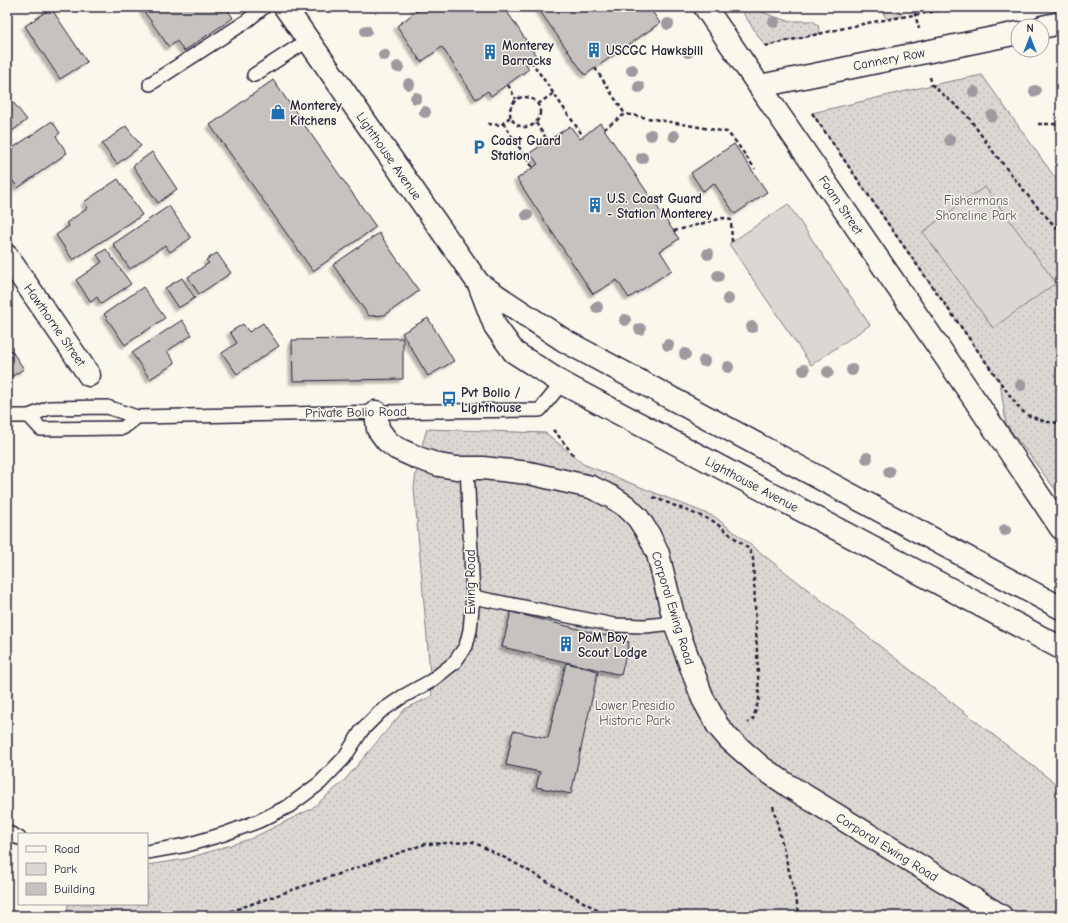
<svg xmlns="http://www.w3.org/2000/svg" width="1068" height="923" font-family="'Comic Neue',sans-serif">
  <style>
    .green { fill: url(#green-dots); stroke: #7e7d87 }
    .pitch { fill: #dbd8d3; stroke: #7e7d87 }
    .building { fill: #c6c2c0; stroke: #22223b; filter: url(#shadow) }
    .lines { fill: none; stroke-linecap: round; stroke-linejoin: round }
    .service-casing { stroke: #22223b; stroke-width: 16 }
    .minor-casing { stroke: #22223b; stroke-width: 25 }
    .tertiary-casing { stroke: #22223b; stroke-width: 25 }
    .primary-casing { stroke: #22223b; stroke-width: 25 }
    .path { stroke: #22223b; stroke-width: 2.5; stroke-dasharray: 4 3; stroke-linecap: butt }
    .service { stroke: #fbf7ec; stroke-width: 13 }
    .minor { stroke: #fbf7ec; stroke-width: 22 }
    .tertiary { stroke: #fbf7ec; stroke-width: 22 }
    .primary { stroke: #fbf7ec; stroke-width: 22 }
    .tree { fill: #9d9ba0 }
    .labels { text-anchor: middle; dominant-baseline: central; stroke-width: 3; stroke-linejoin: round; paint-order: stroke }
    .poi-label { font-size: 13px; font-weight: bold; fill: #22223b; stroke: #fbf7ec; text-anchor: start }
    .street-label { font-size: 13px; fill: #22223b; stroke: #fbf7ec }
    .park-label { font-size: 13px; fill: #505061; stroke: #fbf7ec }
  </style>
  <defs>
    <pattern id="green-dots" width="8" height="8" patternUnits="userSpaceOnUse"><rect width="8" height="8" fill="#dbd8d3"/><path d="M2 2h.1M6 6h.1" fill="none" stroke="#bcb9b6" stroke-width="1.8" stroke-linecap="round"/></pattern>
    <filter id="shadow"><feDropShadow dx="-3.5" dy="3.5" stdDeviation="1" flood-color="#0004"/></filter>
  </defs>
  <rect width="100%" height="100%" fill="#fbf7ec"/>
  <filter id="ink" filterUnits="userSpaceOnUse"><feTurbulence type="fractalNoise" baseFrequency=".025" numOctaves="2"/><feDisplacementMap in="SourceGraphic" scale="8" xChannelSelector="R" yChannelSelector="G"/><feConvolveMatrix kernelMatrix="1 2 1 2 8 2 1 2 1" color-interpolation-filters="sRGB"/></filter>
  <g filter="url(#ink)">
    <g class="green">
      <polygon points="739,7 754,7 760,11 775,17 789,21 813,21 818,25 820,33 765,46"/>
      <polygon points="879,7 896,7 902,16 887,19"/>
      <polygon points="982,75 1061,186 1061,497 1006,424 1000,382 893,231 812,113 932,85"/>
      <polygon points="427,429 546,433 583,464 715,517 1061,788 1061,916 67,916 68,904 147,904 147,865 186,859 250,839 311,809 343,782 405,709 432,696 414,488 418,458"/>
    </g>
    <g class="pitch">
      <polygon points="985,187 1056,283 993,328 923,232 968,198"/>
      <polygon points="788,204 870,325 811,365 729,244"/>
    </g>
    <g class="building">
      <polygon points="141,7 226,7 233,18 184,51 177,41 169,47"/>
      <polygon points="414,7 504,7 537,57 526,64 529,69 491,96 488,91 476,99 442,47 421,62 397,26 417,11"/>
      <polygon points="537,7 649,7 660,23 585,75"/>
      <polygon points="51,8 87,62 60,79 25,26"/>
      <polygon points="273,80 376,227 313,271 210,125"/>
      <polygon points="13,102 27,120 8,134 7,132 7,107"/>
      <polygon points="52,121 60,133 56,136 67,153 18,188 7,173 7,168 11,165 7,159 7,152"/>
      <polygon points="600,123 679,239 660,251 672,270 629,298 617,280 593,294 517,179 538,164 530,153 570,126 580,139"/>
      <polygon points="126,126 141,146 117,164 102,144"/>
      <polygon points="734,144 767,192 735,214 714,183 703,191 691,173"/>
      <polygon points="152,152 177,189 158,203 133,166"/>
      <polygon points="118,179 142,215 73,260 56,235 69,226 66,223 88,208 84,202"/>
      <polygon points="169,206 191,238 170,252 165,245 130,269 113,244"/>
      <polygon points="379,233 419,291 385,315 369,316 333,265"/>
      <polygon points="106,249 131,284 101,304 97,297 91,302 76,280 102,262 97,255"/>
      <polygon points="217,253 231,273 199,294 188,277 209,263 206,260"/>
      <polygon points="182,278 195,298 178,308 165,288"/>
      <polygon points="143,287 165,318 125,345 104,314"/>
      <polygon points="428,318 454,361 428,376 402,333"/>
      <polygon points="182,320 192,335 167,351 175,363 150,379 132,353"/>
      <polygon points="263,323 279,346 237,374 222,353 237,343 230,332 243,324 249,332"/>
      <polygon points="403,338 403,379 293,381 292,340"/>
      <polygon points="7,344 24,369 7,379"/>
      <polygon points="511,612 606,636 608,631 620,634 619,640 629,642 621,675 502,647"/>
      <polygon points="566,663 598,671 571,794 536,787 540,772 506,765 513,731 548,738"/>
    </g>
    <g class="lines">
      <g class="service-casing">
        <g id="service">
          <polyline points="254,75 308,40"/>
          <polyline points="150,84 244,23 264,7"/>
          <polyline points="7,416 29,416 49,408 107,407 137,417 438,411 540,410 562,383"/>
          <polyline points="29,416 41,429 123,428 137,417"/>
          <polyline points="473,597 614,625 645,626 675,623"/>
          <polyline points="7,832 19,838"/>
          <polyline points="147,852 187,845 224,834 259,821 289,806 320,783 344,758 362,730 380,712 402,697 431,681 454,663 466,646 470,630 473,597 467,467"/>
        </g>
      </g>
      <g class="minor-casing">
        <g id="minor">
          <polyline points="1042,27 1061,23"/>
          <polyline points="760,86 1018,33"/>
          <polyline points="7,256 89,375"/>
          <polyline points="376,412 378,429 387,441 396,448 418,458 439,465 456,468 483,468 529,473 564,481 591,487 612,497 627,507 638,518 649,535 658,554 675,623 703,699 718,726 729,739 761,767 789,786 1001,916"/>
        </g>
      </g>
      <g class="tertiary-casing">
        <polyline id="tertiary" points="705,7 977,403"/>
      </g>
      <g class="primary-casing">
        <g id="primary">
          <polyline points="285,7 479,284 495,326 514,352 562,383 1061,648"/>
          <polyline points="479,284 565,341 1061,608"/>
          <polyline points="977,403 1061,528"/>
        </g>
      </g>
      <g class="path">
        <polyline points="910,7 915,14 919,29"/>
        <polyline points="765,46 867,23 960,7"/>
        <polyline points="531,61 583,136"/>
        <polyline points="595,68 625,114"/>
        <polyline points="930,77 932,85 967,115 991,149 1033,202 1061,233"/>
        <polyline points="508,85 516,99"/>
        <circle cx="525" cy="112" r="15"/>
        <polyline points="538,104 554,93"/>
        <polyline points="812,113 893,231 1000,382 1019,408 1027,415 1046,422 1061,423"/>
        <polyline points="503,123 533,168"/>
        <polyline points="536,123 548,141"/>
        <polyline points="488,124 501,125 510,117"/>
        <polyline points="1038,124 1061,124"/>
        <polyline points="604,129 625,114 727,132 736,142 755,169"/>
        <polyline points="674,231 723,218 731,220 732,242"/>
        <polyline points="553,430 557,434 575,457"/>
        <polyline points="653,497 713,521 749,549 753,558 759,699 753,719 748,723"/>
        <polyline points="773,806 800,916"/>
        <polyline points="217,916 425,844 473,842 513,862 608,916"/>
      </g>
      <use href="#service" class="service"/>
      <use href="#minor" class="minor"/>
      <use href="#tertiary" class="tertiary"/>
      <use href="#primary" class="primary"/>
    </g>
    <g class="tree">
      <circle cx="774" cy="22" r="6"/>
      <circle cx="668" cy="24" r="6"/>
      <circle cx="366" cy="31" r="6"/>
      <circle cx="688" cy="52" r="6"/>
      <circle cx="384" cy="55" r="6"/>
      <circle cx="398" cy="67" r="6"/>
      <circle cx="632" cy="70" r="6"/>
      <circle cx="409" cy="84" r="6"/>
      <circle cx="639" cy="87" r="6"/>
      <circle cx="1035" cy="91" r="6"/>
      <circle cx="974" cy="92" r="6"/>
      <circle cx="416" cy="98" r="6"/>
      <circle cx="425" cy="112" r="6"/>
      <circle cx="992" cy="116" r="6"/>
      <circle cx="651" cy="135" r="6"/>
      <circle cx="674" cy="136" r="6"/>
      <circle cx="950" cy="140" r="6"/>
      <circle cx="642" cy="158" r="6"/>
      <circle cx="527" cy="215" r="6"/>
      <circle cx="708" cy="254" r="6"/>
      <circle cx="718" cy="276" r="6"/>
      <circle cx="728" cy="299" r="6"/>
      <circle cx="597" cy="307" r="6"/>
      <circle cx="625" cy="320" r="6"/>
      <circle cx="752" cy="327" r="6"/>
      <circle cx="640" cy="329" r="6"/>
      <circle cx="668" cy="345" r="6"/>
      <circle cx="685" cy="354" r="6"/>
      <circle cx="704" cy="361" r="6"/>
      <circle cx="728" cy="367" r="6"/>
      <circle cx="804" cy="370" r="6"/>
      <circle cx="852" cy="370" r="6"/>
      <circle cx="828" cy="372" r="6"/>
      <circle cx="1021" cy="385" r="6"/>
      <circle cx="867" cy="458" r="6"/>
      <circle cx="889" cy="472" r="6"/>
      <circle cx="1005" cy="530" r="6"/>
    </g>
  </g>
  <defs>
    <g id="building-bare" transform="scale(1.2)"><path d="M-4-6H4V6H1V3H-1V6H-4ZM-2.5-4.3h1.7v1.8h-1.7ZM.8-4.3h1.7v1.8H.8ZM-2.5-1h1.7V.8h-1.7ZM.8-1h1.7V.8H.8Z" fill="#1f6fb2" stroke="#fbf7ec" stroke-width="2.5" paint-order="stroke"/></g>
    <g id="shop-bare" transform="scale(1.2)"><path d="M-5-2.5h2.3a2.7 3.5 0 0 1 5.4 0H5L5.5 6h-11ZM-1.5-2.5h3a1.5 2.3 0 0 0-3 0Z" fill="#1f6fb2" stroke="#fbf7ec" stroke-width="2.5" paint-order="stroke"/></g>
    <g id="parking-bare" transform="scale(1.2)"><path d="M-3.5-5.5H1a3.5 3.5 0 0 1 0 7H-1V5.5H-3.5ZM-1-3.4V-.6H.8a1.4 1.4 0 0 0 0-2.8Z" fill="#1f6fb2" stroke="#fbf7ec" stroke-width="2.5" paint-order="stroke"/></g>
    <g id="bus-bare" transform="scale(1.2)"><path d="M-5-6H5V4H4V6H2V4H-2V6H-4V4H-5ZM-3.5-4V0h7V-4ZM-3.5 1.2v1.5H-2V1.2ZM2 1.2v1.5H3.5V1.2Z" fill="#1f6fb2" stroke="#fbf7ec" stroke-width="2.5" paint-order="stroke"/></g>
  </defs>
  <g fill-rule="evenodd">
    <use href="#building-bare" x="594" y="50"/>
    <use href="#building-bare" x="490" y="52"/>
    <use href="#shop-bare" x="278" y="112"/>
    <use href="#parking-bare" x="479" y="147"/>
    <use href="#building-bare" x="595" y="205"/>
    <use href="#bus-bare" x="449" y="399"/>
    <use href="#building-bare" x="566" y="644"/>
  </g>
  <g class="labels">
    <g class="poi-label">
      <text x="502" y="45">Monterey<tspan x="502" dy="15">Barracks</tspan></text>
      <text x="606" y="50">USCGC Hawksbill</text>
      <text x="290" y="105">Monterey<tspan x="290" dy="15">Kitchens</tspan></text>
      <text x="491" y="140">Coast Guard<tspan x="491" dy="15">Station</tspan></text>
      <text x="607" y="198">U.S. Coast Guard<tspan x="607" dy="15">- Station Monterey</tspan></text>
      <text x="461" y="392">Pvt Bolio /<tspan x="461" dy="15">Lighthouse</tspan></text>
      <text x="578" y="637">PoM Boy<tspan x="578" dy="15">Scout Lodge</tspan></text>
    </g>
    <g class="street-label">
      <text transform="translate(889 59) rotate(-11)">Cannery Row</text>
      <text transform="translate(389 156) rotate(55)">Lighthouse Avenue</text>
      <text transform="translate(841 205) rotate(56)">Foam Street</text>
      <text transform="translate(55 325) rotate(55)">Hawthorne Street</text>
      <text transform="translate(356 412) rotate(-1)">Private Bolio Road</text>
      <text transform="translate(752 484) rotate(28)">Lighthouse Avenue</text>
      <text transform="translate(470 582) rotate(-90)">Ewing Road</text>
      <text transform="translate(673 608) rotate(73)">Corporal Ewing Road</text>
      <text transform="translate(887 847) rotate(32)">Corporal Ewing Road</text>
    </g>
    <g class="park-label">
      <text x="976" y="200">Fishermans<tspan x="976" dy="15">Shoreline Park</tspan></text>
      <text x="635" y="705">Lower Presidio<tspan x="635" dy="15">Historic Park</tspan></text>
    </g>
  </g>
  <rect width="1068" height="923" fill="none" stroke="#fbf7ec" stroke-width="24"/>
  <rect x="12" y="12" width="1044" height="899" fill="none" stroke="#22223b" stroke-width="1.5" filter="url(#ink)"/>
  <rect x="18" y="833" width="130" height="72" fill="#fbf7ec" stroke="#a4a2a5"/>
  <rect x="26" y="846" width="20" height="6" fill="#fbf7ec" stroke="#a4a2a5"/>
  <text x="54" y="853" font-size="12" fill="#22223b">Road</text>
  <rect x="26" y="863" width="20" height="12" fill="#dbd8d3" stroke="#a4a2a5"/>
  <text x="54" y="873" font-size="12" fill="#22223b">Park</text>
  <rect x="26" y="883" width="20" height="12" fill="#c6c2c0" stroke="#a4a2a5"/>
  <text x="54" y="893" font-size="12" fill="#22223b">Building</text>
  <g transform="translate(1030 38)"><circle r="19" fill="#fbf7ec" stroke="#a4a2a5"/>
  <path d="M0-3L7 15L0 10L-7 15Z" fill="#1f6fb2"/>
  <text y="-6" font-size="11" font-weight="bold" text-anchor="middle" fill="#22223b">N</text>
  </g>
</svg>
